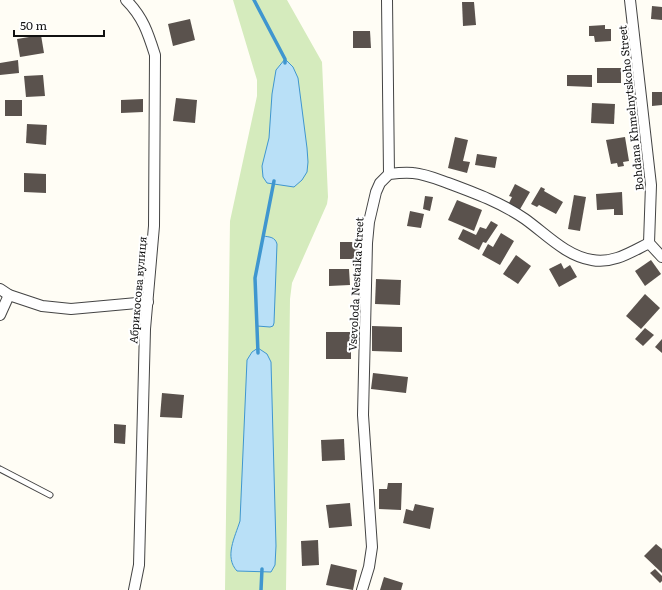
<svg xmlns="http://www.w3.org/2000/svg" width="662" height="590" font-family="Literata,serif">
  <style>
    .green { fill: #d5ebbd }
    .water { fill: #b9e0f7; stroke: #3f96cf }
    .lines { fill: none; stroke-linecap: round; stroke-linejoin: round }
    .stream { stroke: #3f96cf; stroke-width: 3.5 }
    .building { fill: #5a524d }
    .service-casing { stroke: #444; stroke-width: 7 }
    .minor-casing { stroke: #444; stroke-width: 12 }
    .service { stroke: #fff; stroke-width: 5 }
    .minor { stroke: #fff; stroke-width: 10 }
    .labels { text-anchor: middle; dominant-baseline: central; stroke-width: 4; stroke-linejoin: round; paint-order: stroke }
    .street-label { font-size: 11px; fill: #111; stroke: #fff }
  </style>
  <rect width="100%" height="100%" fill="#fffdf5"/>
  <polygon class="green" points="233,0 287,0 322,62 328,197 327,204 292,283 290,299 286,590 225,590 230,221 257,96 257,80"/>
  <g class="water">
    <polygon points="285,59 293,67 298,78 307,148 308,162 307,172 302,180 294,187 267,183 263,177 262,166 269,138 272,94 276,70"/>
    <path d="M263 236C270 237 275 237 277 244L274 323 273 326 270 327 257 326 255 278Z"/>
    <path d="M258 348 267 354 271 362 276 546 275 565 271 572 237 571C224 557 235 537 240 521L247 360 252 352Z"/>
  </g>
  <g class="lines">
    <g class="stream">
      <polyline points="254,0 285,59 285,63"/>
      <polyline points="258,353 255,278 274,181"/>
      <polyline points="261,590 262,569"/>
    </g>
  </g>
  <g class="building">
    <polygon points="462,2 474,2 476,25 463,26"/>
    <polygon points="652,6 662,7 662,20 651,19"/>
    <polygon points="190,19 195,40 173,46 168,24"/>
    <polygon points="605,25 605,29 611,29 611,41 595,42 594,36 589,36 589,26"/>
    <polygon points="353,31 370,31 371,48 353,48"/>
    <polygon points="41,35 44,53 20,57 17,39"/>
    <polygon points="18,60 19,73 0,75 0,63"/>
    <rect x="597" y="68" width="24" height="15"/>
    <polygon points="43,75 45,96 26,97 24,76"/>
    <polygon points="567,75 592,75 592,87 567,86"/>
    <polygon points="652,92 662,92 662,105 652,106"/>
    <polygon points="176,98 197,100 195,123 173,121"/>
    <polygon points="143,99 143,112 121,113 121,100"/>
    <rect x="5" y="100" width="17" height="16"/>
    <polygon points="592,103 615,104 614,124 591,123"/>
    <polygon points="27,124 47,125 46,145 26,143"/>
    <polygon points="455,137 468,140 463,161 470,162 467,173 448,168"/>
    <polygon points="625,137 629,161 623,162 624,166 618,167 617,163 611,164 606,140"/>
    <polygon points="477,154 497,157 495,168 475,165"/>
    <polygon points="24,173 46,174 46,193 24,192"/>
    <polygon points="515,184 530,192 519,211 508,205 512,197 509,196"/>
    <polygon points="541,187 545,189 544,191 563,202 556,214 539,205 537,207 531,204"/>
    <polygon points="622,192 623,215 614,215 614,209 597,210 596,194"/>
    <polygon points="574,195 586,197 580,231 568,229"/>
    <polygon points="425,196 433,197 430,211 423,209"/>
    <polygon points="457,200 482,210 474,231 448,220"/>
    <polygon points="410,211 424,214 421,228 407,226"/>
    <polygon points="491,221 498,225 486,243 483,242 479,250 458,239 463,229 476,235 480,227 486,229"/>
    <polygon points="501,233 514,241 500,265 482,255 488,244 493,247"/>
    <rect x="340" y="242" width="20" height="17"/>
    <polygon points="516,255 531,266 518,284 503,274"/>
    <polygon points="651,260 661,274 645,286 635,271"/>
    <polygon points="561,263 564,269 570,265 577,277 559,287 549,269"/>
    <polygon points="329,269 349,269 350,285 329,286"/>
    <polygon points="376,279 401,280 400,305 375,304"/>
    <polygon points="645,294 660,308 641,329 626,316"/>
    <polygon points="372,326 402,327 402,352 372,351"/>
    <polygon points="645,328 654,335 643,346 635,339"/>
    <rect x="326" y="332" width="25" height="27"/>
    <polygon points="662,339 662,353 655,347"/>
    <polygon points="373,373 408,377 406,393 371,389"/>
    <polygon points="162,393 184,395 182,418 160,417"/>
    <polygon points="114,424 126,425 125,444 114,443"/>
    <polygon points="344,439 345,460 322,461 321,440"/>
    <polygon points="388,483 402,483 401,510 379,509 379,489 387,489"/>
    <polygon points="350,503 352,526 329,528 326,505"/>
    <polygon points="415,504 434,508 430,529 403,523 406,509 413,511"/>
    <polygon points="318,540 319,565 302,566 301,541"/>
    <polygon points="656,544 662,549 662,573 644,556"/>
    <polygon points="331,564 357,570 353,590 326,585"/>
    <polygon points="655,569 662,576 662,581 660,583 650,573"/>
    <polygon points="384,577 403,583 401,590 380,590"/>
  </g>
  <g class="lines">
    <g class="service-casing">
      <polyline id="service" points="0,469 50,495"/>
    </g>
    <g class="minor-casing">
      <g id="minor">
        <path d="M126 0C143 17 148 33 155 55L154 226 145 329 139 565 134 590"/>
        <polyline points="387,0 389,174"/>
        <polyline points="630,0 651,185 649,243 662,257"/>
        <polyline points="0,289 9,295 42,306 71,309 148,302"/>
        <polyline points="0,315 9,295"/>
        <path d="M362 590 369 567 372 547 363 415 367 243 369 222 376 192 380 183 389 174C397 173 405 172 413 173 425 174 437 179 448 183 475 193 502 203 525 219 546 234 566 256 592 260 613 264 631 252 649 243"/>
      </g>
    </g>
    <use href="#service" class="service"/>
    <use href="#minor" class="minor"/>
  </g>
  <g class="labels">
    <g class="street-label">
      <text transform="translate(630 108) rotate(-96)">Bohdana Khmelnytskoho Street</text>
      <text transform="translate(355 284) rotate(-87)">Vsevoloda Nestaika Street</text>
      <text transform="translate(137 290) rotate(-85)">Абрикосова вулиця</text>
    </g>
  </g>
  <path d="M14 30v6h90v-6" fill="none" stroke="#111111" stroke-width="2"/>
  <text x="20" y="30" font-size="12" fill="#111111" stroke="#ffffff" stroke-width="3" paint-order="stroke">50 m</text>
</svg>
